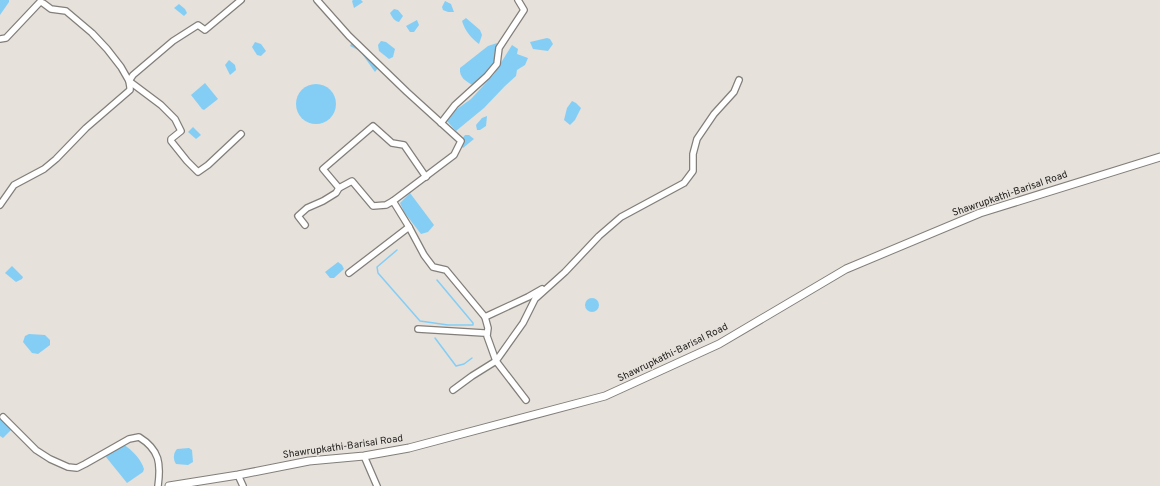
<svg xmlns="http://www.w3.org/2000/svg" width="1160" height="486" font-family="Overpass,sans-serif">
  <style>
    .water { fill: #84cef6 }
    .lines { fill: none; stroke-linecap: round; stroke-linejoin: round }
    .stream { stroke: #84cef6; stroke-width: 1.5 }
    .street-casing { stroke: #827e79; stroke-width: 8 }
    .secondary-casing { stroke: #827e79; stroke-width: 9 }
    .street { stroke: #fff; stroke-width: 5.5 }
    .secondary { stroke: #fff; stroke-width: 7 }
    .labels { text-anchor: middle; dominant-baseline: central; stroke-width: 3; stroke-linejoin: round; paint-order: stroke }
    .street-label { font-size: 10px; fill: #23211f; stroke: #e6e1db }
  </style>
  <rect width="100%" height="100%" fill="#e6e1db"/>
  <g class="water">
    <polygon points="0,0 9,0 9,2 0,15"/>
    <polygon points="353,0 361,0 363,2 354,8 352,1"/>
    <polygon points="445,1 451,4 454,12 448,12 443,10 442,7"/>
    <polygon points="179,4 185,9 187,13 184,16 174,8"/>
    <path d="M394 9 398 10 403 16 399 22C394 21 392 17 390 13Z"/>
    <path d="M466 18 480 30 482 35 479 44C471 38 465 31 462 21Z"/>
    <polygon points="417,20 419,25 414,32 410,32 406,26"/>
    <polygon points="547,38 550,39 553,44 548,51 533,49 530,42"/>
    <polygon points="381,41 386,42 395,49 393,57 389,59 379,51 378,45"/>
    <polygon points="255,42 261,44 266,51 261,56 257,55 252,47"/>
    <polygon points="352,42 376,64 378,68 375,72 360,51 350,46"/>
    <path d="M497 43C494 68 492 69 474 86 466 81 459 78 460 68L488 46Z"/>
    <polygon points="512,45 518,49 517,54 528,58 525,65 517,70 516,76 505,86 484,108 456,131 447,121 457,109 471,99 494,74"/>
    <polygon points="229,60 235,65 236,70 230,75 225,65"/>
    <polygon points="205,83 218,99 204,110 202,109 191,95"/>
    <circle cx="316" cy="104" r="20"/>
    <polygon points="572,101 576,103 581,108 575,120 570,125 564,120 567,108"/>
    <polygon points="487,116 486,126 480,130 477,130 476,125 482,118"/>
    <polygon points="193,127 201,135 196,139 188,132"/>
    <polygon points="465,135 469,135 474,139 463,148 462,147 462,139"/>
    <polygon points="410,193 434,225 428,232 421,234 404,212 400,203"/>
    <polygon points="338,262 342,265 344,269 334,278 330,278 325,272"/>
    <polygon points="12,266 23,277 22,279 16,282 5,273"/>
    <circle cx="592" cy="305" r="7"/>
    <polygon points="29,334 45,335 50,340 50,345 38,354 32,353 23,342 25,336"/>
    <polygon points="0,420 2,420 11,430 3,438 0,436"/>
    <path d="M123 444C132 450 141 459 144 469L143 472 127 483 106 457 107 455Z"/>
    <path d="M189 448 192 450 193 462 188 465 176 464C173 460 173 453 177 449Z"/>
  </g>
  <g class="lines">
    <g class="stream">
      <polyline points="397,250 377,267 378,273 420,321 448,325 473,325 473,323 437,280"/>
      <polyline points="435,338 456,366 464,364 472,358"/>
    </g>
    <g class="street-casing">
      <g id="street">
        <polyline points="317,0 349,36 407,92 461,141 454,155 393,201 409,227 424,255 433,267 446,270 485,317 488,328 487,336 496,361 472,376 453,390"/>
        <polyline points="0,39 6,38 40,2 43,3 51,9 66,11 92,33 107,49 121,67 129,81 161,105 175,119 181,131 171,139 171,141 187,161 198,172 208,165 241,134"/>
        <polyline points="441,123 455,105 487,76 497,64 499,48 524,10 518,0"/>
        <polyline points="339,188 323,169 373,126 392,143 404,145 426,177"/>
        <polyline points="0,205 14,185 44,169 56,159 86,128 130,90 130,87 129,81 133,75 173,41 198,25 205,30 241,0"/>
        <polyline points="305,225 298,216 307,208 323,201 336,193 339,188 352,181 373,206 386,205 393,201"/>
        <polyline points="349,273 409,227"/>
        <polyline points="485,317 528,297 542,289"/>
        <polyline points="418,329 484,333"/>
        <polyline points="526,400 496,361 523,323 535,299 565,272 599,236 621,217 684,183 693,171 693,154 697,139 714,114 734,92 739,80"/>
        <path d="M3 417 36 450 50 459 68 467 77 468 85 464 129 439 139 437C160 450 161 464 158 486"/>
        <polyline points="364,456 377,486"/>
        <polyline points="238,475 243,486"/>
      </g>
    </g>
    <g class="secondary-casing">
      <polyline id="secondary" points="169,486 238,475 309,461 364,456 409,448 605,396 719,344 846,269 980,213 1160,157"/>
    </g>
    <use href="#street" class="street"/>
    <use href="#secondary" class="secondary"/>
  </g>
  <g class="labels">
    <g class="street-label">
      <text transform="translate(1010 194) rotate(-19)">Shawrupkathi-Barisal Road</text>
      <text transform="translate(673 353) rotate(-26)">Shawrupkathi-Barisal Road</text>
      <text transform="translate(343 447) rotate(-8)">Shawrupkathi-Barisal Road</text>
    </g>
  </g>
</svg>
